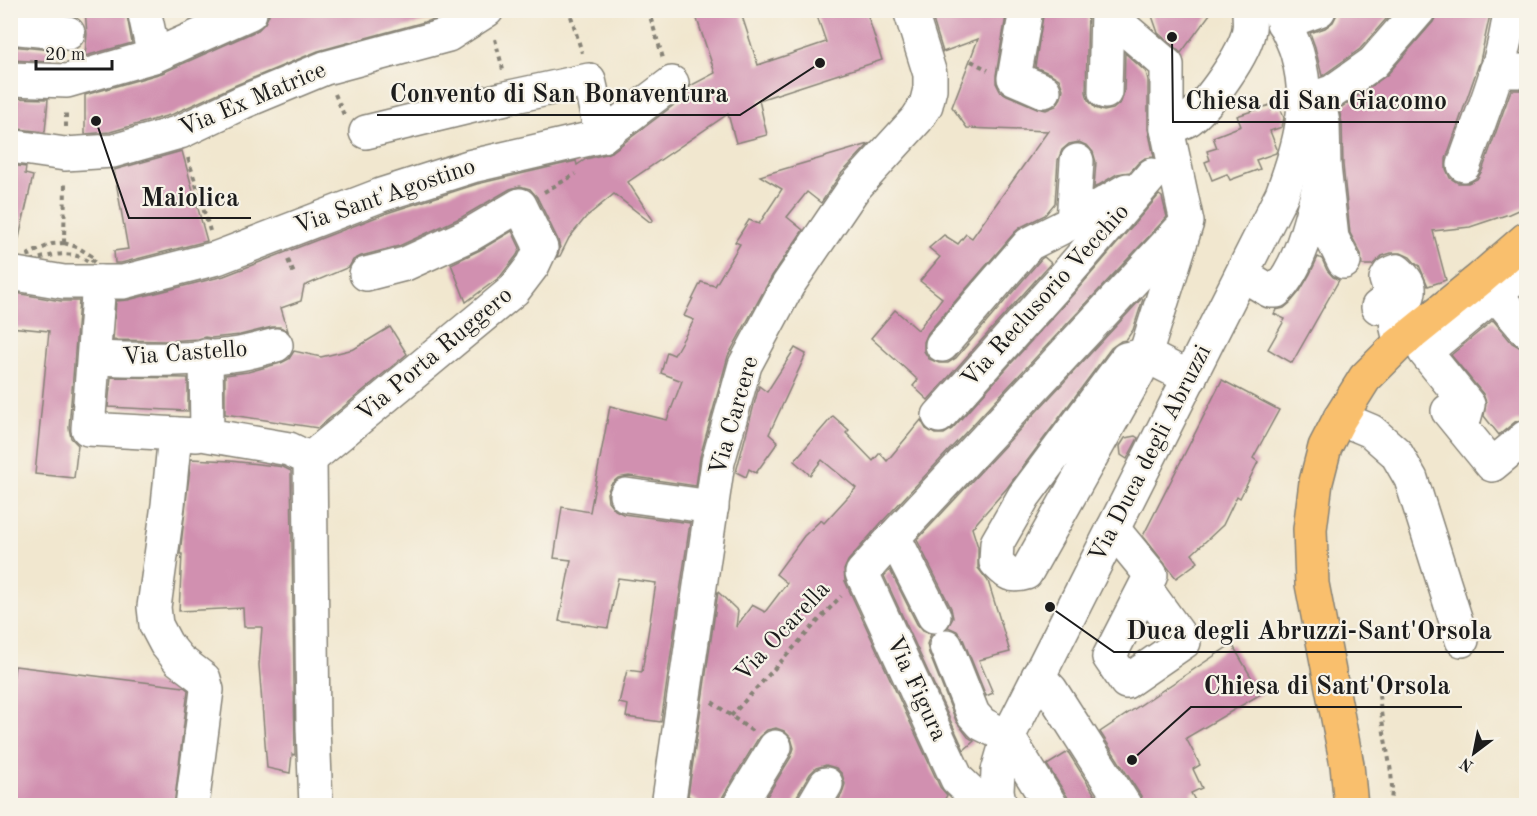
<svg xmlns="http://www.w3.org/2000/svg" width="1537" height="816" font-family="'Old Standard TT',serif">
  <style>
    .building { fill: #d190b0 }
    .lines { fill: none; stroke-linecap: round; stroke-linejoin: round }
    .minor-casing { stroke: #868276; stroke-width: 36 }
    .major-casing { stroke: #868276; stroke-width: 36 }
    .path { stroke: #868276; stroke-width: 4; stroke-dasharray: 4.5 4.5; stroke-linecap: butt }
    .minor { stroke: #fff; stroke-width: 33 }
    .major { stroke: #f9bf6d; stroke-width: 33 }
    .labels { text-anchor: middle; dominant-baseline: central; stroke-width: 4.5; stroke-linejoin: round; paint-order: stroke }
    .street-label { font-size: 24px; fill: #1c1c1c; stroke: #f7f3e8 }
    .leader { fill: none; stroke: #1c1c1c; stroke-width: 2 }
    .callout-dot { fill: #1c1c1c; stroke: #f7f3e8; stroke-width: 2 }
    .callout-label { font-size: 26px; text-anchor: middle; font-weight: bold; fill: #1c1c1c; stroke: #f7f3e8; stroke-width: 4.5; stroke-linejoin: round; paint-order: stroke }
  </style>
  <rect width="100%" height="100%" fill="#f7f3e8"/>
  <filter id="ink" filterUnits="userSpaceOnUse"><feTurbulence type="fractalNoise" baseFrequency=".0167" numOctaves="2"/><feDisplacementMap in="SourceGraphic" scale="12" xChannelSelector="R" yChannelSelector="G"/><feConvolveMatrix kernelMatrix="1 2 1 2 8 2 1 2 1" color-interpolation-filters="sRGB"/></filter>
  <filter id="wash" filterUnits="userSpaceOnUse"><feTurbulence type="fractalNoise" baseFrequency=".008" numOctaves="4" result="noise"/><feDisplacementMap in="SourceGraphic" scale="24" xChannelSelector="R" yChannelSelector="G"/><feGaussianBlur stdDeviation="1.35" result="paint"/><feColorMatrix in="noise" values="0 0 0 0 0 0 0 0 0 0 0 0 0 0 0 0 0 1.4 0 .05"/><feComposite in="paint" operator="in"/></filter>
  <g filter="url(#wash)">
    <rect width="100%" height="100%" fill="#f1e7cf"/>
    <g id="blocks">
      <g class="building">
        <polygon points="85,10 126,10 132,43 85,56 87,34"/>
        <polygon points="268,10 437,10 439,18 318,51 236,85 173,114 110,132 85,134 85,95 162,73 258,30 265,23 269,15"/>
        <polygon points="694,10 740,10 758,65 826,42 815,10 866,10 882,60 759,100 767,135 736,143 728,114 628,182 653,220 650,222 614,194 586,217 569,238 560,256 557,257 560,248 558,240 537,197 530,189 520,186 510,189 462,217 399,246 361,256 353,260 349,267 304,286 301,301 281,308 288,331 280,327 272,327 240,335 211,338 205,337 198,339 166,341 113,340 116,301 128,300 224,276 387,213 477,184 576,161 577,165 586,159 606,154 613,151 683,98 689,91 690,86 715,73"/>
        <polygon points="930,10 1007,10 996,75 996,83 1000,91 1007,95 1037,108 1046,110 1056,106 1061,98 1063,89 1059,79 1051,74 1035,67 1044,10 1088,10 1086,92 1088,100 1095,108 1104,111 1113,109 1121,102 1124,92 1125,53 1146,72 1148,80 1148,129 1154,157 1145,158 1138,163 1130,172 1117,174 1094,188 1096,162 1093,152 1088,146 1079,142 1069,144 1062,150 1058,160 1055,203 1045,215 1021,227 1015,232 928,333 924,342 924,351 929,359 939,363 948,363 956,358 1041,259 1044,257 1051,263 928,400 913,386 918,380 871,338 895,310 918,330 942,298 920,281 940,257 929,248 944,235 958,244 966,234 972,238 1048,131 967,128 952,107 978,39 943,52"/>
        <polygon points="1150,10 1213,10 1181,53 1158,33"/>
        <polygon points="1337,10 1394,10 1360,49 1322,76 1315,47 1310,33 1325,28 1333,22 1337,14"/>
        <polygon points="1437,10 1491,10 1480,61 1446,159 1446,169 1450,178 1458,183 1468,183 1477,179 1482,171 1511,90 1527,90 1527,206 1509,214 1470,227 1433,231 1446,280 1428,286 1419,265 1417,265 1410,257 1401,253 1391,253 1382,256 1372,265 1362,265 1361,254 1350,233 1343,165 1342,123 1339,109 1387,75 1433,22 1437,14"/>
        <polygon points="10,46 52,50 51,62 10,60"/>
        <polygon points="10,98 48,99 45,132 10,128"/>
        <polygon points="1270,105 1272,110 1280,107 1284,118 1282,127 1270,131 1277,149 1276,153 1256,160 1260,169 1230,180 1227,174 1212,180 1205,162 1210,160 1207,151 1217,148 1213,137 1241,126 1237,116"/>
        <polygon points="869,144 840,175 821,203 807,192 787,217 803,230 772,276 728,356 700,457 696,486 629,476 618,478 611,484 607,493 608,501 615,510 623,514 690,523 661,722 626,717 628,705 619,703 627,670 642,672 656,583 618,578 608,628 559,621 571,560 554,558 562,507 590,512 610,406 667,420 682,381 661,373 667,352 674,355 694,320 684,316 701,282 715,286 740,244 735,242 749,220 759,224 782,189 760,176"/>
        <polygon points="182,151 207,241 121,263 115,263 114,251 128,249 114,170"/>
        <polygon points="10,165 26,167 25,174 33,176 19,238 10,237"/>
        <polygon points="1159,195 1162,197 1167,217 880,524 848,561 844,570 845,581 940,787 947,795 941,806 835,806 842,794 845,784 842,774 836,768 826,765 816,768 810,774 797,796 794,806 761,806 791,757 794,748 791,738 784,731 776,728 767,730 759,737 723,796 720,806 705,806 688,796 718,592 738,611 736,627 752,605 765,612 787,583 776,574 804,536 821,520 824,523 856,488 822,460 810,475 794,461 833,416 849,430 846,433 873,461 880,453 887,461 921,420 926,429 935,434 944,434 952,429 1077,290"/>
        <polygon points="512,231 520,248 517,255 500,277 466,302 451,264 480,250"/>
        <polygon points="1318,257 1322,259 1327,270 1333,277 1339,280 1292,363 1268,349 1285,319 1274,314 1276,310 1284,308 1290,303 1300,291 1310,274"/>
        <polygon points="10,292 61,301 79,301 69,428 71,438 78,445 74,478 35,474 49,331 10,327"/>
        <polygon points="1142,298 1143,299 1133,330 1126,340 1121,341 1111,348 1007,488 972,528 978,547 978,568 988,581 1010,652 979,660 993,693 986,696 963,639 957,631 948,627 953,618 951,608 917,540"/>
        <polygon points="1493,320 1512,343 1519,347 1527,348 1527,418 1515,422 1499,435 1484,416 1486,402 1483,394 1451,355"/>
        <polygon points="390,327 407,354 318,428 225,414 225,375 248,372 281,363 289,359 294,351 321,357 354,349"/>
        <polygon points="795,348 806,354 769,434 778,442 756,473 749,469 746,477 736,472 759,386 767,392"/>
        <polygon points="111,377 188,378 188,411 108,407"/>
        <polygon points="1222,380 1279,410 1253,458 1258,462 1240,498 1237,496 1223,525 1192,554 1198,562 1176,578 1143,536"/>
        <polygon points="1135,436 1138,438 1127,459 1121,455 1120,446 1125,438"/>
        <polygon points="191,459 230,461 276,466 283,467 291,471 295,755 292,754 290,773 267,768 259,665 262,627 244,627 243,608 179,611 182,554 180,554"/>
        <polygon points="890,570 917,624 923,631 931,634 927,644 929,653 956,721 968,737 974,741 964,750 884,576"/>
        <polygon points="1232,644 1261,694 1186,738 1200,765 1193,769 1202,788 1191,793 1198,806 1144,806 1141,796 1100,732"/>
        <polygon points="15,666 184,687 188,690 174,806 10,806 10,700"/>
        <polygon points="1068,752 1102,806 1070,805 1067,796 1047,765"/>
      </g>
    </g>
  </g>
  <g filter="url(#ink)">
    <use href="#blocks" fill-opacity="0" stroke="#868276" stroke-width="1.5"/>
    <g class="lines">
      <g class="minor-casing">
        <g id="minor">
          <polyline points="144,10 154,56"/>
          <polyline points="1026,10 1014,78 1044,91"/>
          <path d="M1108 10 1117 22 1167 65V129L1187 222 1145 355 1138 373 1026 573C1010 578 1007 573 996 562L997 543 1024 496 1126 359 1145 355 1190 378"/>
          <polyline points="1283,23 1319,10"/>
          <polyline points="10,27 68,33"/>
          <polyline points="1496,71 1526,71"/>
          <polyline points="10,79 67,81 154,56 250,13"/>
          <polyline points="1105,92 1107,10"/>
          <polyline points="1318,97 1323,123 1324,166 1332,238 1344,262"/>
          <polyline points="1305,101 1332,92 1373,63 1419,10"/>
          <path d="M1167 129C1174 126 1182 123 1189 119 1208 105 1246 53 1249 29 1250 24 1249 17 1249 10"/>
          <polyline points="366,132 510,97 589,80 602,136"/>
          <polyline points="10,146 65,154 113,151 180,132 243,102 325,68 448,35 487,10"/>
          <path d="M1464 165C1481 115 1504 64 1510 10"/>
          <polyline points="1073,222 1077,161"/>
          <polyline points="10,273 64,282 123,282 217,258 381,195 472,166 602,136 672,83"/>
          <path d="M1242 274 1270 291H1276C1304 263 1314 204 1324 166"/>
          <polyline points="99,282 88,429 197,435"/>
          <polyline points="1496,295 1526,330"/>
          <path d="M1378 307C1390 298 1391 293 1386 279L1389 274 1397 271C1413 285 1412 292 1401 309 1401 311 1397 316 1397 318 1395 326 1398 334 1402 342"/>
          <polyline points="942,345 1029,244 1073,222 1127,190"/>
          <polyline points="206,356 207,435 289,449 310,459 313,727 316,806"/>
          <path d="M94 358C141 360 192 361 239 354 252 352 264 348 276 345"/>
          <polyline points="1448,411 1492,465 1526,437"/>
          <polyline points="939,416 1063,278 1152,175"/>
          <polyline points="1340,418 1371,431 1396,453 1411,479 1462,640"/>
          <polyline points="1462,427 1468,405 1425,352 1526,268"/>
          <polyline points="175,434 168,505 154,607 156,625 166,644 179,660 204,679 207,690 192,806"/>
          <polyline points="310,459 514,290 533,265 541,248 520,205 471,234 405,264 366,274"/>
          <polyline points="626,495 712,507"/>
          <polyline points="1113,529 1151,575 1109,657 1126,682 1184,642 1145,588"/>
          <polyline points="894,537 934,616"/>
          <polyline points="946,646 973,714 982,724 1008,737"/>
          <polyline points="1038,676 1051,690 1125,806"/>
          <polyline points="1008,737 1051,806"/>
          <polyline points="978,799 957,779 862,573 894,537 1181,229"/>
          <polyline points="668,806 718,462 745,365 788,285 854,188 917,119 926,105 930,89 930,74 910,10"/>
          <polyline points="739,806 775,747"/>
          <polyline points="813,806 826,784"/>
          <path d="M1000 806 997 791 998 771 1008 737 1282 194C1300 145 1312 105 1297 53 1293 39 1284 24 1278 10"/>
        </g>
      </g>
      <g class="major-casing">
        <polyline id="major" points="1351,806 1347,765 1312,584 1310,529 1316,482 1325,447 1340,418 1365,378 1396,347 1480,279 1526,239"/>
      </g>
      <g class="path">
        <polyline points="648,10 663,58"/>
        <polyline points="571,16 582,53"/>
        <polyline points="495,39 503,70"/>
        <polyline points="971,61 988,70"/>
        <polyline points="335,94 344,115"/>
        <polyline points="66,127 66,110"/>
        <polyline points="188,158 210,231"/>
        <polyline points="544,192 576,174"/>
        <polyline points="64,243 65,182"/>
        <path d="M64 243 77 247 95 258 91 263C86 261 82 257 77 256 63 251 45 257 31 261L29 254 52 244Z"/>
        <polyline points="288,260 295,276"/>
        <path d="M1378 686C1380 704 1382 721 1385 739 1389 761 1395 783 1390 806"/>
        <polyline points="712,702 752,731"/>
        <polyline points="731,716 841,596"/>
      </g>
      <use href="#minor" class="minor"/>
      <use href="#major" class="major"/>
    </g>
  </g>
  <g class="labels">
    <g class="street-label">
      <text transform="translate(253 100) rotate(-23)">Via Ex Matrice</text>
      <text transform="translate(385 197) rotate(-19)">Via Sant'Agostino</text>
      <text transform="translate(1046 296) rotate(-48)">Via Reclusorio Vecchio</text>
      <text transform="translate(185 354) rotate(-4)">Via Castello</text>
      <text transform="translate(435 355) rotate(-40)">Via Porta Ruggero</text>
      <text transform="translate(735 416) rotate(-74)">Via Carcere</text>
      <text transform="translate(1151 454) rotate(-63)">Via Duca degli Abruzzi</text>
      <text transform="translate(783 632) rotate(-47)">Via Ocarella</text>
      <text transform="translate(916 689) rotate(65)">Via Figura</text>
    </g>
  </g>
  <path class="leader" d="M820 63L740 115H377M1172 37L1173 122H1459M96 121L129 218H251M1050 607L1114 652H1504M1132 760L1191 707H1462"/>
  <g class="callout-dot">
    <circle cx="820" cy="63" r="6"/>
    <circle cx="1172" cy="37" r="6"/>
    <circle cx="96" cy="121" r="6"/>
    <circle cx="1050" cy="607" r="6"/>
    <circle cx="1132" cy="760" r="6"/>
  </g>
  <g class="callout-label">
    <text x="559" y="102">Convento di San Bonaventura</text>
    <text x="1316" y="109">Chiesa di San Giacomo</text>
    <text x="190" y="206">Maiolica</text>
    <text x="1309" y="639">Duca degli Abruzzi-Sant'Orsola</text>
    <text x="1327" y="694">Chiesa di Sant'Orsola</text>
  </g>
  <rect width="1537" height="816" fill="none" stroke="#f7f3e8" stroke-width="36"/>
  <g transform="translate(1474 753) rotate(212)" stroke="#f7f3e8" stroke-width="4.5" paint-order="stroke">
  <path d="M0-4.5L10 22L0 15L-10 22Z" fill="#1c1c1c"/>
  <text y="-9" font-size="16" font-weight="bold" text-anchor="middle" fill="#1c1c1c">N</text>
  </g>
  <path d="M36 60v9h76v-9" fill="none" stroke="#1c1c1c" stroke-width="3"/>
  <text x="45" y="60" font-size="18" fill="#1c1c1c" stroke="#f7f3e8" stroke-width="4.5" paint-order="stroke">20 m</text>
</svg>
